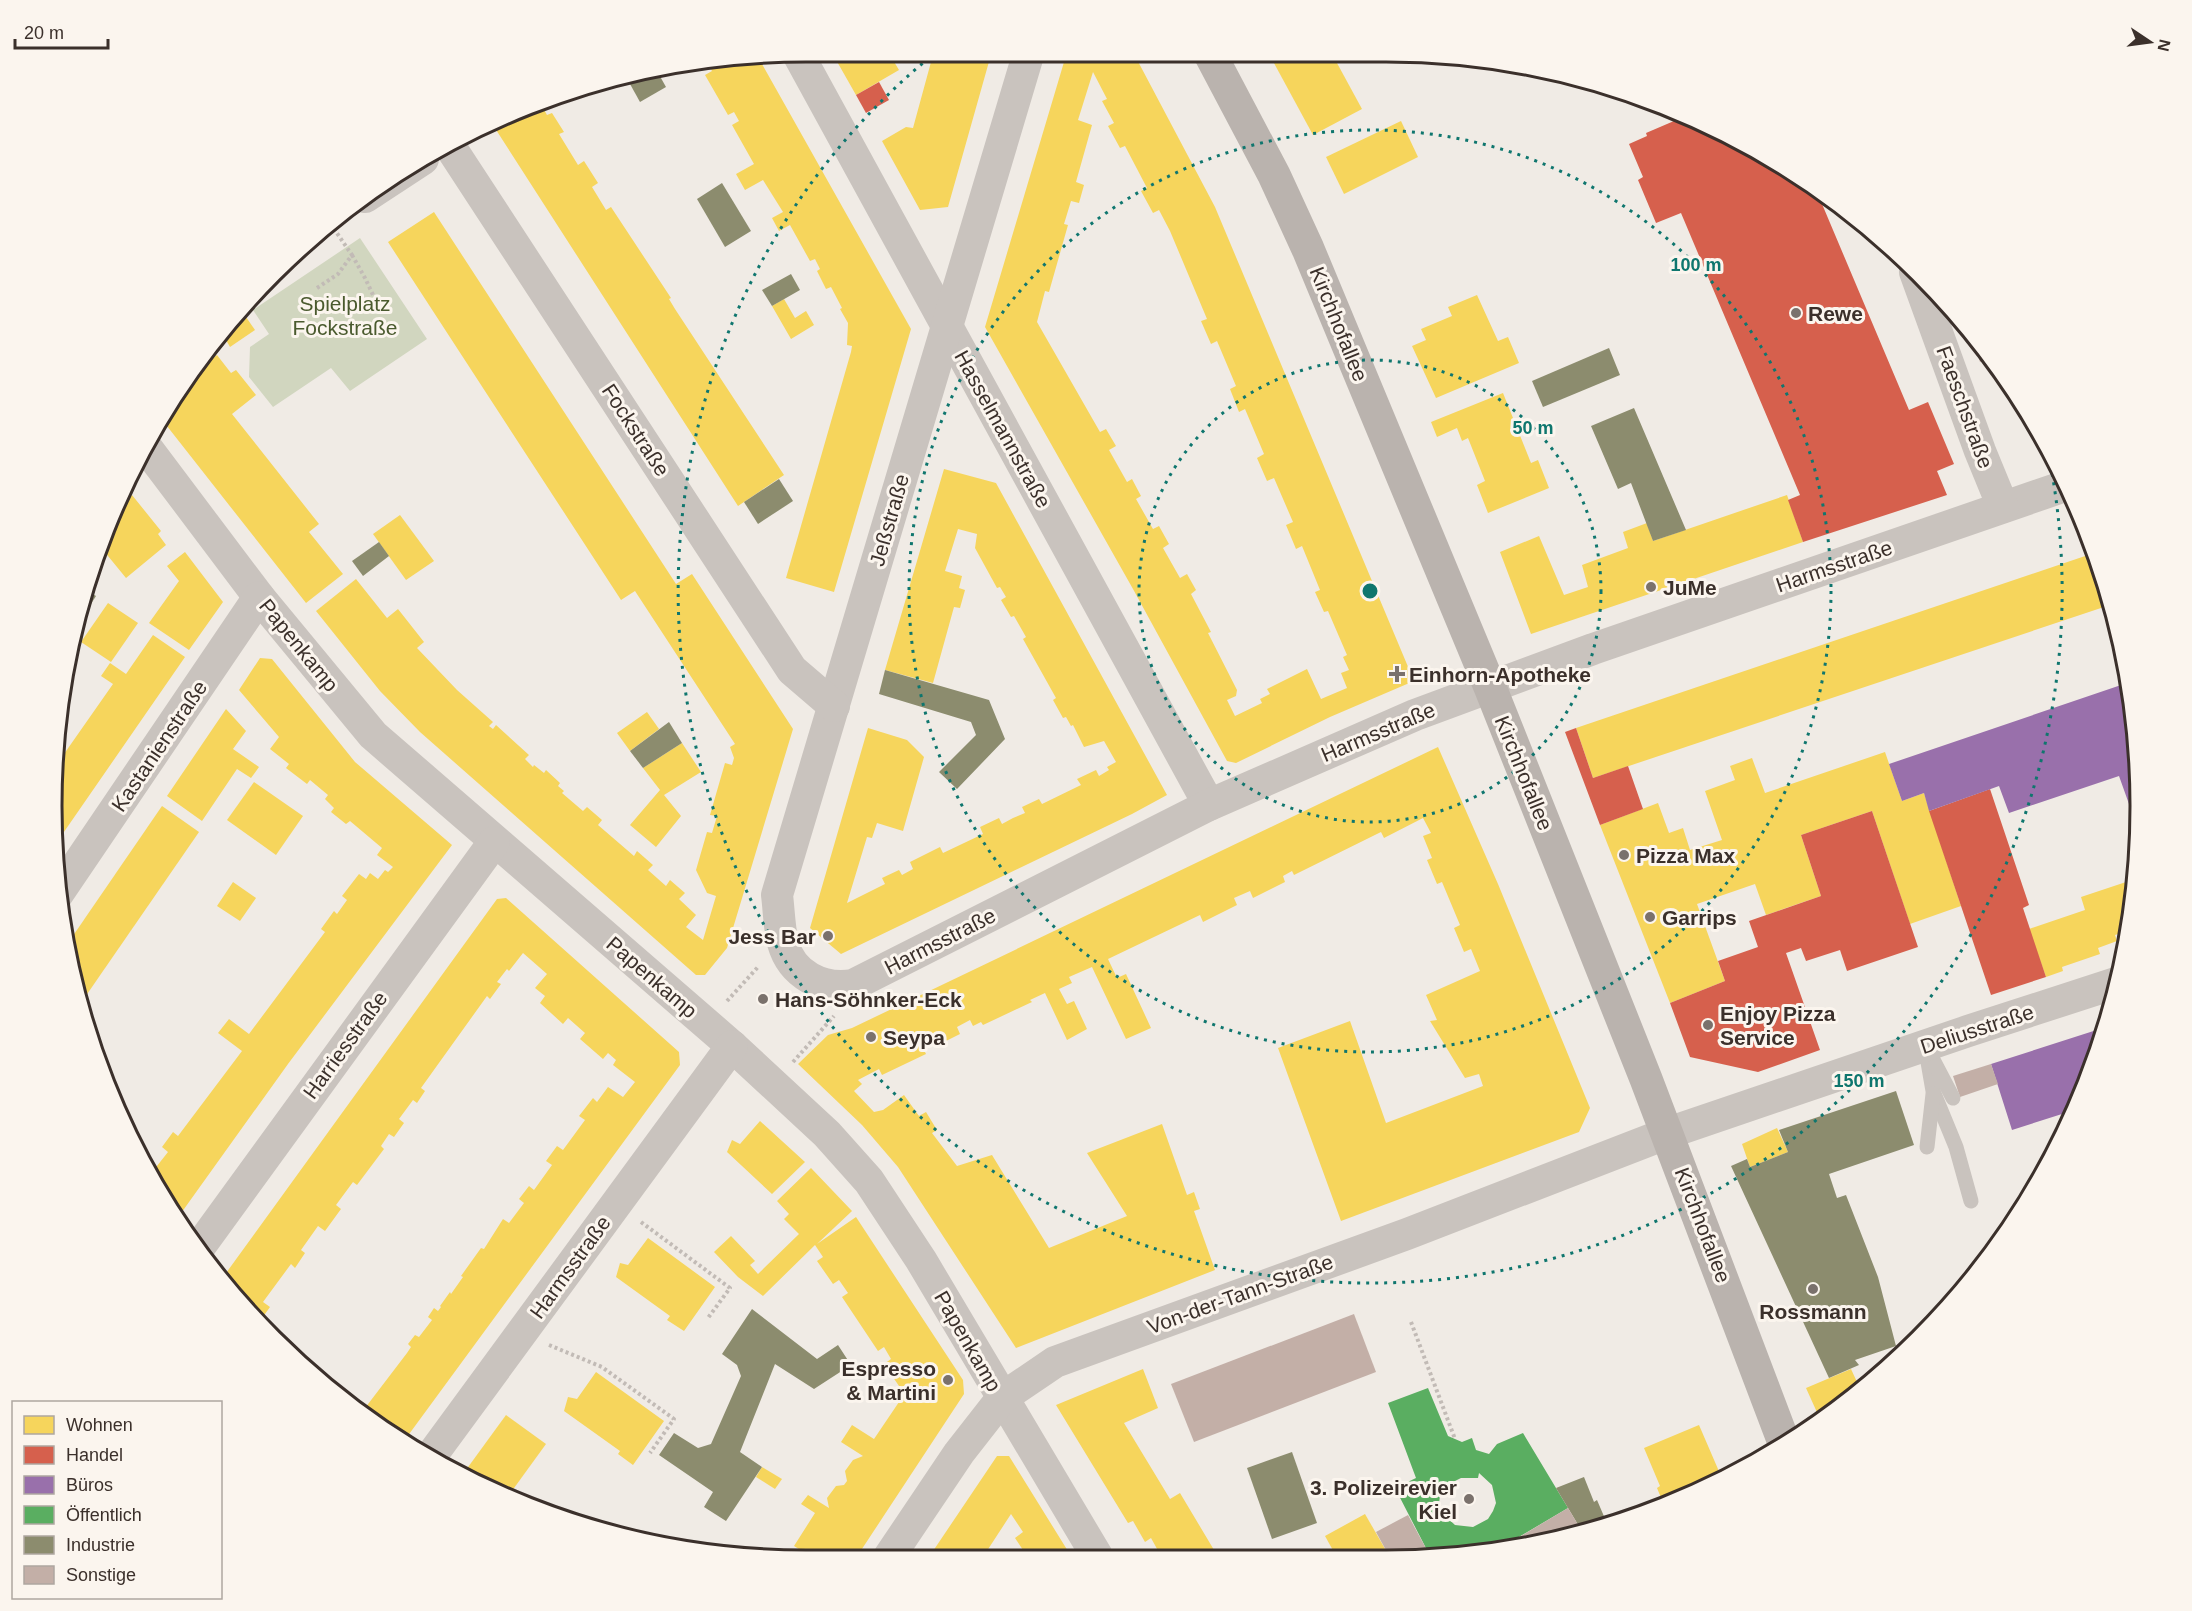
<svg xmlns="http://www.w3.org/2000/svg" width="2192" height="1611" font-family="Helvetica,sans-serif">
  <style>
    .green { fill: #d1d6bf }
    .homes { fill: #f6d55c; fill-rule: evenodd }
    .shops { fill: #d6604d }
    .offices { fill: #9970ab }
    .public { fill: #5aae61; fill-rule: evenodd }
    .industry { fill: #8c8c6e }
    .building { fill: #c3afa7 }
    .lines { fill: none; stroke-linecap: round; stroke-linejoin: round }
    .path { stroke: #c2bbb6; stroke-width: 4; stroke-dasharray: 3 3; stroke-linecap: butt }
    .lane { stroke: #c9c3be; stroke-width: 15 }
    .street { stroke: #c9c3be; stroke-width: 32 }
    .secondary { stroke: #bab3ae; stroke-width: 33 }
    .ring { fill: none; stroke: #0f766e; stroke-width: 3; stroke-dasharray: 3 6 }
    .poi-dot { fill: #7a716c; stroke: #fbf5ee; stroke-width: 2 }
    .labels { text-anchor: middle; dominant-baseline: central; stroke-width: 6; stroke-linejoin: round; paint-order: stroke }
    .park-label { font-size: 21px; fill: #4a5a2e; stroke: #fbf5ee }
    .poi-label { font-size: 21px; font-weight: bold; fill: #3b302b; stroke: #fbf5ee; text-anchor: start }
    .street-label { font-size: 21px; fill: #3b302b; stroke: #fbf5ee }
    .rim { fill: none; stroke: #3b302b; stroke-width: 3 }
    .centre { fill: #0f766e; stroke: #fbf5ee; stroke-width: 3 }
    .ring-label { font-size: 18px; text-anchor: middle; font-weight: bold; fill: #0f766e; stroke: #fbf5ee; stroke-width: 6; stroke-linejoin: round; paint-order: stroke }
  </style>
  <rect width="100%" height="100%" fill="#f0ebe5"/>
  <polygon class="green" points="360,238 427,339 350,391 331,368 273,407 249,377 250,347 269,334 253,310"/>
  <g class="homes">
    <polygon points="831,51 895,51 898,57 893,60 899,70 856,95"/>
    <polygon points="934,51 992,51 948,207 920,210 882,141 906,127 913,128"/>
    <path d="M1067 52H1133L1215 207 1414 681 1330 717 1236 763 1227 761 1133 589 985 327ZM1093 72 1107 99 1102 101 1114 123 1108 126 1120 148 1125 146 1147 188 1141 191 1153 213 1159 210 1170 231 1207 319 1201 321 1211 344 1217 341 1236 386 1230 389 1239 412 1245 409 1264 454 1257 458 1267 481 1274 478 1293 522 1286 525 1296 549 1302 546 1320 590 1315 592 1324 612 1328 611 1347 655 1343 657 1349 670 1341 673 1347 688 1321 699 1307 669 1267 689 1270 694 1260 699 1262 703 1235 716 1227 700 1236 696 1237 690 1208 633 1211 632 1191 594 1196 590 1187 574 1180 578 1163 548 1169 544 1159 526 1153 529 1136 499 1141 496 1132 479 1127 482 1109 450 1116 446 1106 429 1100 432 1037 322 1045 291 1049 292 1068 225 1064 224 1071 201 1079 203 1084 185 1076 182 1092 125 1078 120Z"/>
    <polygon points="1268,52 1331,52 1362,109 1313,135"/>
    <polygon points="758,57 911,329 834,592 786,578 851,352 852,346 847,345 848,323 840,309 842,308 831,287 826,289 817,271 820,269 815,259 810,261 790,225 779,231 772,218 783,212 763,180 745,190 736,174 754,164 732,125 739,121 734,112 728,115 705,75 712,71 708,64"/>
    <polygon points="542,100 545,104 542,106 547,115 552,113 564,132 559,134 578,165 584,161 598,183 592,187 606,210 611,207 671,298 669,299 675,309 784,475 738,506 491,122 516,109"/>
    <polygon points="1401,121 1418,157 1344,194 1326,157"/>
    <polygon points="434,212 676,584 692,574 793,729 727,948 705,975 696,975 420,732 380,691 316,611 356,579 387,618 398,609 424,642 417,648 457,690 493,722 489,726 493,729 496,725 529,755 525,759 533,767 534,765 544,773 546,770 560,783 558,786 564,791 562,793 583,811 587,807 602,820 598,825 634,856 637,851 653,865 648,870 666,886 670,880 685,893 679,899 696,915 686,927 703,940 716,896 707,893 696,870 707,832 712,833 717,816 710,815 725,763 732,765 734,758 730,747 735,744 635,591 621,600 388,242"/>
    <polygon points="1477,295 1498,341 1508,337 1519,363 1436,398 1412,346 1426,340 1421,329 1452,316 1448,307"/>
    <polygon points="784,299 795,318 806,311 814,325 791,339 772,306"/>
    <polygon points="239,307 255,330 230,347 222,333"/>
    <polygon points="217,355 231,373 236,370 256,395 232,414 319,524 309,532 343,574 306,603 163,421 195,372"/>
    <polygon points="1503,393 1531,463 1538,460 1549,488 1488,513 1477,485 1485,481 1468,438 1462,441 1457,428 1437,437 1431,422"/>
    <polygon points="944,469 996,483 1167,795 1132,814 841,954 810,928 868,728 907,740 924,757 903,831 877,823 872,838 867,837 847,903 885,884 882,878 899,870 902,875 913,869 910,862 940,847 943,853 983,834 980,827 999,818 1002,824 1013,818 1025,813 1022,807 1039,799 1042,804 1081,785 1077,779 1096,770 1099,776 1109,770 1107,767 1116,762 1104,741 1084,747 1073,725 1071,726 1066,717 1063,718 1053,700 1056,698 1023,639 1026,637 1014,616 1011,617 1001,600 1006,597 1000,587 997,588 975,548 977,534 958,529 945,571 962,576 959,588 965,590 960,608 954,607 933,683 885,670"/>
    <polygon points="121,491 128,499 132,495 161,531 158,534 166,545 126,578 99,545"/>
    <polygon points="1787,495 1803,542 1531,634 1500,552 1539,536 1564,595 1588,587 1582,565 1628,548 1623,532 1647,523 1653,541"/>
    <polygon points="400,515 434,561 406,580 373,534"/>
    <polygon points="185,552 223,602 189,650 149,623 179,581 167,566"/>
    <polygon points="2094,553 2113,604 1593,778 1576,728"/>
    <polygon points="108,603 138,623 111,662 81,642"/>
    <polygon points="153,635 185,657 57,842 57,764 113,684 101,676 110,663 126,674"/>
    <polygon points="260,658 272,659 355,762 452,845 288,1064 179,1216 153,1171 168,1152 162,1147 173,1132 178,1136 242,1051 218,1033 229,1019 249,1034 325,932 321,929 334,911 337,914 347,900 342,896 359,874 366,879 370,873 378,879 385,870 388,872 393,867 377,855 382,848 350,821 346,824 331,812 334,808 325,799 328,795 310,780 307,784 286,768 289,764 270,749 279,737 239,690"/>
    <polygon points="226,709 246,731 233,749 259,767 251,778 237,769 202,821 167,796"/>
    <polygon points="647,712 659,729 630,751 617,733"/>
    <polygon points="682,743 701,772 664,795 681,816 656,847 630,825 660,790 643,768"/>
    <polygon points="1438,747 1498,884 1590,1108 1579,1132 1341,1221 1278,1048 1350,1021 1386,1123 1483,1086 1479,1074 1465,1078 1430,1021 1437,1020 1426,995 1480,971 1471,949 1464,952 1454,928 1460,925 1442,882 1437,884 1427,860 1432,858 1423,836 1431,833 1423,818 1384,838 1381,832 1294,875 1292,871 1283,876 1285,882 1253,898 1250,891 1234,898 1237,905 1203,922 1200,915 1108,959 1117,978 1126,974 1151,1028 1126,1039 1092,967 1069,977 1072,983 1059,989 1067,1004 1074,1001 1087,1029 1067,1040 1045,993 1030,1000 1032,1002 983,1025 981,1022 973,1026 970,1020 957,1027 960,1034 944,1042 941,1036 922,1046 926,1054 882,1075 879,1069 858,1080 862,1084 854,1091 874,1112 883,1110 904,1095 919,1116 926,1112 937,1130 932,1133 957,1166 992,1155 1049,1248 1127,1216 1087,1153 1162,1124 1187,1195 1194,1192 1200,1209 1194,1211 1215,1270 1016,1348 898,1167 862,1125 798,1064 828,1035 852,1028"/>
    <polygon points="1885,752 1902,801 1924,793 1961,906 1910,924 1872,811 1801,835 1821,896 1766,915 1755,884 1697,904 1725,981 1670,1003 1600,825 1658,803 1669,833 1683,828 1690,850 1722,840 1705,791 1735,780 1730,766 1752,758 1765,793"/>
    <polygon points="254,782 303,816 276,855 227,820"/>
    <polygon points="162,806 199,832 83,1000 68,943"/>
    <polygon points="2135,879 2135,904 2128,931 2115,935 2117,941 2098,948 2100,954 2062,967 2063,971 2046,977 2029,929 2085,910 2081,897"/>
    <polygon points="233,882 256,898 240,921 217,906"/>
    <polygon points="506,898 679,1052 680,1065 404,1441 362,1412 407,1353 411,1347 408,1344 415,1335 419,1337 432,1320 428,1317 434,1308 438,1311 441,1307 440,1306 450,1292 451,1294 463,1277 461,1276 481,1248 484,1249 503,1219 509,1223 524,1203 519,1199 529,1186 534,1190 552,1165 546,1161 557,1146 563,1150 585,1120 579,1116 593,1098 597,1102 608,1087 623,1097 635,1082 613,1065 616,1060 608,1053 603,1059 580,1039 585,1033 568,1018 563,1024 540,1003 545,996 535,988 547,974 523,953 509,971 507,969 497,982 501,984 490,999 487,996 421,1088 425,1091 417,1103 413,1100 399,1119 404,1123 394,1137 389,1134 381,1146 384,1149 357,1185 353,1182 336,1205 341,1209 325,1231 318,1226 301,1250 305,1253 295,1268 291,1264 263,1302 270,1307 260,1321 221,1280 497,899"/>
    <polygon points="760,1121 805,1162 772,1194 727,1152 732,1140 740,1144"/>
    <polygon points="1777,1128 1788,1152 1750,1167 1742,1144"/>
    <polygon points="811,1168 852,1211 817,1244 856,1217 963,1380 964,1394 856,1558 797,1558 802,1551 794,1546 815,1513 801,1504 808,1495 829,1508 827,1498 836,1486 844,1485 847,1481 845,1471 853,1460 863,1456 841,1442 852,1425 874,1439 899,1402 893,1397 899,1386 884,1364 891,1359 884,1347 878,1351 842,1297 848,1293 839,1280 833,1284 817,1261 823,1257 815,1245 763,1296 738,1277 714,1252 731,1236 755,1261 750,1265 758,1274 799,1234 784,1219 789,1214 777,1201"/>
    <polygon points="648,1238 715,1287 684,1331 667,1320 670,1316 616,1277 620,1263 628,1265"/>
    <polygon points="1143,1369 1158,1408 1124,1423 1170,1499 1180,1493 1217,1555 1161,1556 1151,1538 1145,1542 1133,1521 1128,1523 1056,1405"/>
    <polygon points="1851,1369 1857,1382 1877,1375 1846,1404 1820,1419 1806,1388"/>
    <polygon points="596,1372 664,1421 633,1465 618,1454 620,1451 564,1411 568,1397 577,1399"/>
    <polygon points="506,1415 546,1444 509,1495 463,1474"/>
    <polygon points="1699,1425 1721,1476 1676,1502 1664,1505 1657,1488 1660,1486 1644,1448"/>
    <polygon points="997,1456 1009,1456 1071,1556 1020,1557 1025,1553 1015,1538 1023,1532 1011,1514 983,1557 929,1557"/>
    <polygon points="762,1467 782,1479 775,1489 756,1477"/>
    <polygon points="1365,1514 1388,1554 1335,1554 1325,1536"/>
  </g>
  <g class="shops">
    <polygon points="879,82 889,100 866,113 856,95"/>
    <polygon points="1688,115 1805,178 1814,185 1909,410 1928,402 1954,464 1937,471 1947,495 1803,542 1788,500 1800,495 1681,213 1656,223 1638,180 1643,177 1629,144 1647,136 1646,133"/>
    <polygon points="1576,728 1593,778 1628,766 1643,809 1600,825 1565,732"/>
    <polygon points="1990,789 2029,905 2023,908 2046,977 1991,995 1929,811"/>
    <polygon points="1872,811 1918,947 1847,971 1840,950 1806,961 1801,948 1786,953 1820,1050 1758,1072 1690,1057 1670,1003 1725,981 1718,961 1758,947 1749,921 1821,896 1801,835"/>
  </g>
  <g class="offices">
    <polygon points="2127,683 2139,756 2138,801 2129,804 2119,776 2009,813 1999,786 1929,811 1924,793 1902,801 1889,764"/>
    <polygon points="2106,1027 2101,1048 2066,1126 2062,1114 2012,1130 1991,1064"/>
  </g>
  <path class="public" d="M1428 1388 1448 1436 1462 1442 1472 1438 1476 1450 1489 1454 1497 1444 1523 1433 1568 1508 1497 1550 1485 1553 1429 1554 1395 1488 1416 1478 1388 1403ZM1479 1473 1492 1485 1496 1503 1493 1511 1488 1519 1473 1527 1455 1525 1442 1513 1439 1504 1441 1487 1448 1489 1453 1482 1461 1478H1478Z"/>
  <g class="industry">
    <polygon points="657,71 666,87 640,102 625,75"/>
    <polygon points="722,183 751,231 725,247 697,199"/>
    <polygon points="791,274 800,290 772,306 762,290"/>
    <polygon points="1609,348 1620,375 1543,407 1532,381"/>
    <polygon points="1634,408 1686,530 1653,541 1631,483 1618,489 1591,426"/>
    <polygon points="779,479 793,501 758,524 744,502"/>
    <polygon points="379,542 389,556 363,576 352,561"/>
    <polygon points="85,589 96,596 77,626 76,626"/>
    <polygon points="885,670 989,700 1005,739 957,789 939,772 976,735 971,722 879,694"/>
    <polygon points="669,722 682,743 643,768 630,751"/>
    <polygon points="1896,1091 1914,1145 1829,1174 1837,1198 1846,1195 1878,1277 1896,1346 1855,1360 1859,1365 1829,1378 1731,1166 1747,1159 1750,1167 1788,1152 1779,1130"/>
    <polygon points="752,1309 817,1359 838,1345 851,1365 814,1389 775,1364 740,1452 762,1467 726,1521 704,1507 713,1492 659,1455 674,1433 698,1448 711,1444 741,1376 737,1365 722,1354"/>
    <polygon points="1292,1452 1317,1523 1272,1539 1247,1468"/>
    <polygon points="1584,1477 1594,1502 1597,1500 1606,1521 1580,1528 1556,1488"/>
  </g>
  <g class="building">
    <polygon points="1968,327 1985,346 1992,358 1980,362"/>
    <polygon points="1991,1064 1998,1084 1960,1097 1953,1076"/>
    <polygon points="1354,1314 1376,1372 1194,1442 1171,1384"/>
    <polygon points="1568,1508 1580,1528 1500,1550 1499,1549"/>
    <polygon points="1408,1515 1429,1554 1388,1554 1376,1532"/>
  </g>
  <g class="lines">
    <g class="path">
      <polyline points="352,255 365,278 374,297"/>
      <polyline points="317,288 338,274 352,255 332,226"/>
      <polyline points="727,1001 758,967"/>
      <polyline points="793,1062 834,1016"/>
      <polyline points="641,1222 730,1288 708,1318"/>
      <polyline points="1411,1322 1455,1439"/>
      <polyline points="549,1345 602,1367 674,1419 650,1453"/>
    </g>
    <g class="lane">
      <polyline points="1925,1045 1933,1091 1956,1147 1971,1201"/>
      <polyline points="1931,1056 1953,1098"/>
      <polyline points="1927,1147 1933,1094"/>
    </g>
    <g class="street">
      <polyline points="797,52 1209,805"/>
      <path d="M1029 52 777 895C779 910 779 928 783 943 792 975 822 990 853 985L1209 805 1415 715 1593 649 2068 485"/>
      <polyline points="449,145 792,670 834,706"/>
      <polyline points="365,197 423,159"/>
      <polyline points="1915,272 1980,451 2003,507"/>
      <polyline points="146,447 259,597 373,735 732,1046 827,1134 869,1181 921,1260 1097,1556"/>
      <polyline points="57,895 259,597"/>
      <polyline points="198,1249 494,842"/>
      <polyline points="429,1459 732,1046"/>
      <polyline points="889,1557 959,1453 1002,1398 1055,1362 1407,1234 1668,1133 1968,1031 2116,983"/>
    </g>
    <polyline class="secondary" points="1209,52 1274,175 1308,249 1490,687 1646,1079 1783,1440"/>
  </g>
  <g class="ring">
    <circle cx="1370" cy="591" r="231"/>
    <circle cx="1370" cy="591" r="461"/>
    <path d="M2047 447A692 692 0 1 1 935 53"/>
  </g>
  <g class="poi-dot">
    <circle cx="1796" cy="313" r="6"/>
    <circle cx="1651" cy="587" r="6"/>
    <path d="M1394 665h6v6h6v6h-6v6h-6v-6h-6v-6h6z"/>
    <circle cx="1624" cy="855" r="6"/>
    <circle cx="1650" cy="917" r="6"/>
    <circle cx="828" cy="936" r="6"/>
    <circle cx="763" cy="999" r="6"/>
    <circle cx="1708" cy="1025" r="6"/>
    <circle cx="871" cy="1037" r="6"/>
    <circle cx="1813" cy="1289" r="6"/>
    <circle cx="948" cy="1380" r="6"/>
    <circle cx="1469" cy="1499" r="6"/>
  </g>
  <g class="labels">
    <g class="park-label">
      <text x="345" y="303">Spielplatz<tspan x="345" dy="24">Fockstraße</tspan></text>
    </g>
    <g class="poi-label">
      <text x="1808" y="313">Rewe</text>
      <text x="1663" y="587">JuMe</text>
      <text x="1409" y="674">Einhorn-Apotheke</text>
      <text x="1636" y="855">Pizza Max</text>
      <text x="1662" y="917">Garrips</text>
      <text x="816" y="936" text-anchor="end">Jess Bar</text>
      <text x="775" y="999">Hans-Söhnker-Eck</text>
      <text x="1720" y="1013">Enjoy Pizza<tspan x="1720" dy="24">Service</tspan></text>
      <text x="883" y="1037">Seypa</text>
      <text x="1813" y="1311" text-anchor="middle">Rossmann</text>
      <text x="936" y="1368" text-anchor="end">Espresso<tspan x="936" dy="24">&amp; Martini</tspan></text>
      <text x="1457" y="1487" text-anchor="end">3. Polizeirevier<tspan x="1457" dy="24">Kiel</tspan></text>
    </g>
    <g class="street-label">
      <text transform="translate(1339 324) rotate(68)">Kirchhofallee</text>
      <text transform="translate(1965 407) rotate(70)">Faeschstraße</text>
      <text transform="translate(1003 429) rotate(61)">Hasselmannstraße</text>
      <text transform="translate(636 430) rotate(57)">Fockstraße</text>
      <text transform="translate(889 520) rotate(-74)">Jeßstraße</text>
      <text transform="translate(1834 566) rotate(-19)">Harmsstraße</text>
      <text transform="translate(299 645) rotate(51)">Papenkamp</text>
      <text transform="translate(1378 732) rotate(-23)">Harmsstraße</text>
      <text transform="translate(159 746) rotate(-56)">Kastanienstraße</text>
      <text transform="translate(1524 773) rotate(68)">Kirchhofallee</text>
      <text transform="translate(940 941) rotate(-27)">Harmsstraße</text>
      <text transform="translate(652 977) rotate(41)">Papenkamp</text>
      <text transform="translate(1977 1029) rotate(-18)">Deliusstraße</text>
      <text transform="translate(345 1045) rotate(-54)">Harriesstraße</text>
      <text transform="translate(1703 1225) rotate(69)">Kirchhofallee</text>
      <text transform="translate(570 1267) rotate(-54)">Harmsstraße</text>
      <text transform="translate(1240 1294) rotate(-20)">Von-der-Tann-Straße</text>
      <text transform="translate(968 1341) rotate(60)">Papenkamp</text>
    </g>
  </g>
  <path d="M0 0H2192V1611H0ZM806 62H1386A744 744 0 0 1 2130 806V806A744 744 0 0 1 1386 1550H806A744 744 0 0 1 62 806V806A744 744 0 0 1 806 62Z" fill="#fbf5ee" fill-rule="evenodd"/>
  <path class="rim" d="M806 62H1386A744 744 0 0 1 2130 806V806A744 744 0 0 1 1386 1550H806A744 744 0 0 1 62 806V806A744 744 0 0 1 806 62Z"/>
  <circle cx="1370" cy="591" r="9" class="centre"/>
  <g class="ring-label">
    <text x="1696" y="271">100 m</text>
    <text x="1533" y="434">50 m</text>
    <text x="1859" y="1087">150 m</text>
  </g>
  <rect x="12" y="1401" width="210" height="198" fill="#fbf5ee" stroke="#aea6a0" stroke-width="1.5"/>
  <rect x="24" y="1416" width="30" height="18" fill="#f6d55c" stroke="#aea6a0" stroke-width="1.5"/>
  <text x="66" y="1431" font-size="18" fill="#3b302b">Wohnen</text>
  <rect x="24" y="1446" width="30" height="18" fill="#d6604d" stroke="#aea6a0" stroke-width="1.5"/>
  <text x="66" y="1461" font-size="18" fill="#3b302b">Handel</text>
  <rect x="24" y="1476" width="30" height="18" fill="#9970ab" stroke="#aea6a0" stroke-width="1.5"/>
  <text x="66" y="1491" font-size="18" fill="#3b302b">Büros</text>
  <rect x="24" y="1506" width="30" height="18" fill="#5aae61" stroke="#aea6a0" stroke-width="1.5"/>
  <text x="66" y="1521" font-size="18" fill="#3b302b">Öffentlich</text>
  <rect x="24" y="1536" width="30" height="18" fill="#8c8c6e" stroke="#aea6a0" stroke-width="1.5"/>
  <text x="66" y="1551" font-size="18" fill="#3b302b">Industrie</text>
  <rect x="24" y="1566" width="30" height="18" fill="#c3afa7" stroke="#aea6a0" stroke-width="1.5"/>
  <text x="66" y="1581" font-size="18" fill="#3b302b">Sonstige</text>
  <g transform="translate(2150 42) rotate(103)" stroke="#fbf5ee" stroke-width="4.5" paint-order="stroke">
  <path d="M0-4.5L10 22L0 15L-10 22Z" fill="#3b302b"/>
  <text y="-9" font-size="16" font-weight="bold" text-anchor="middle" fill="#3b302b">N</text>
  </g>
  <path d="M15 39v9h93v-9" fill="none" stroke="#3b302b" stroke-width="3"/>
  <text x="24" y="39" font-size="18" fill="#3b302b" stroke="#fbf5ee" stroke-width="4.5" paint-order="stroke">20 m</text>
</svg>
